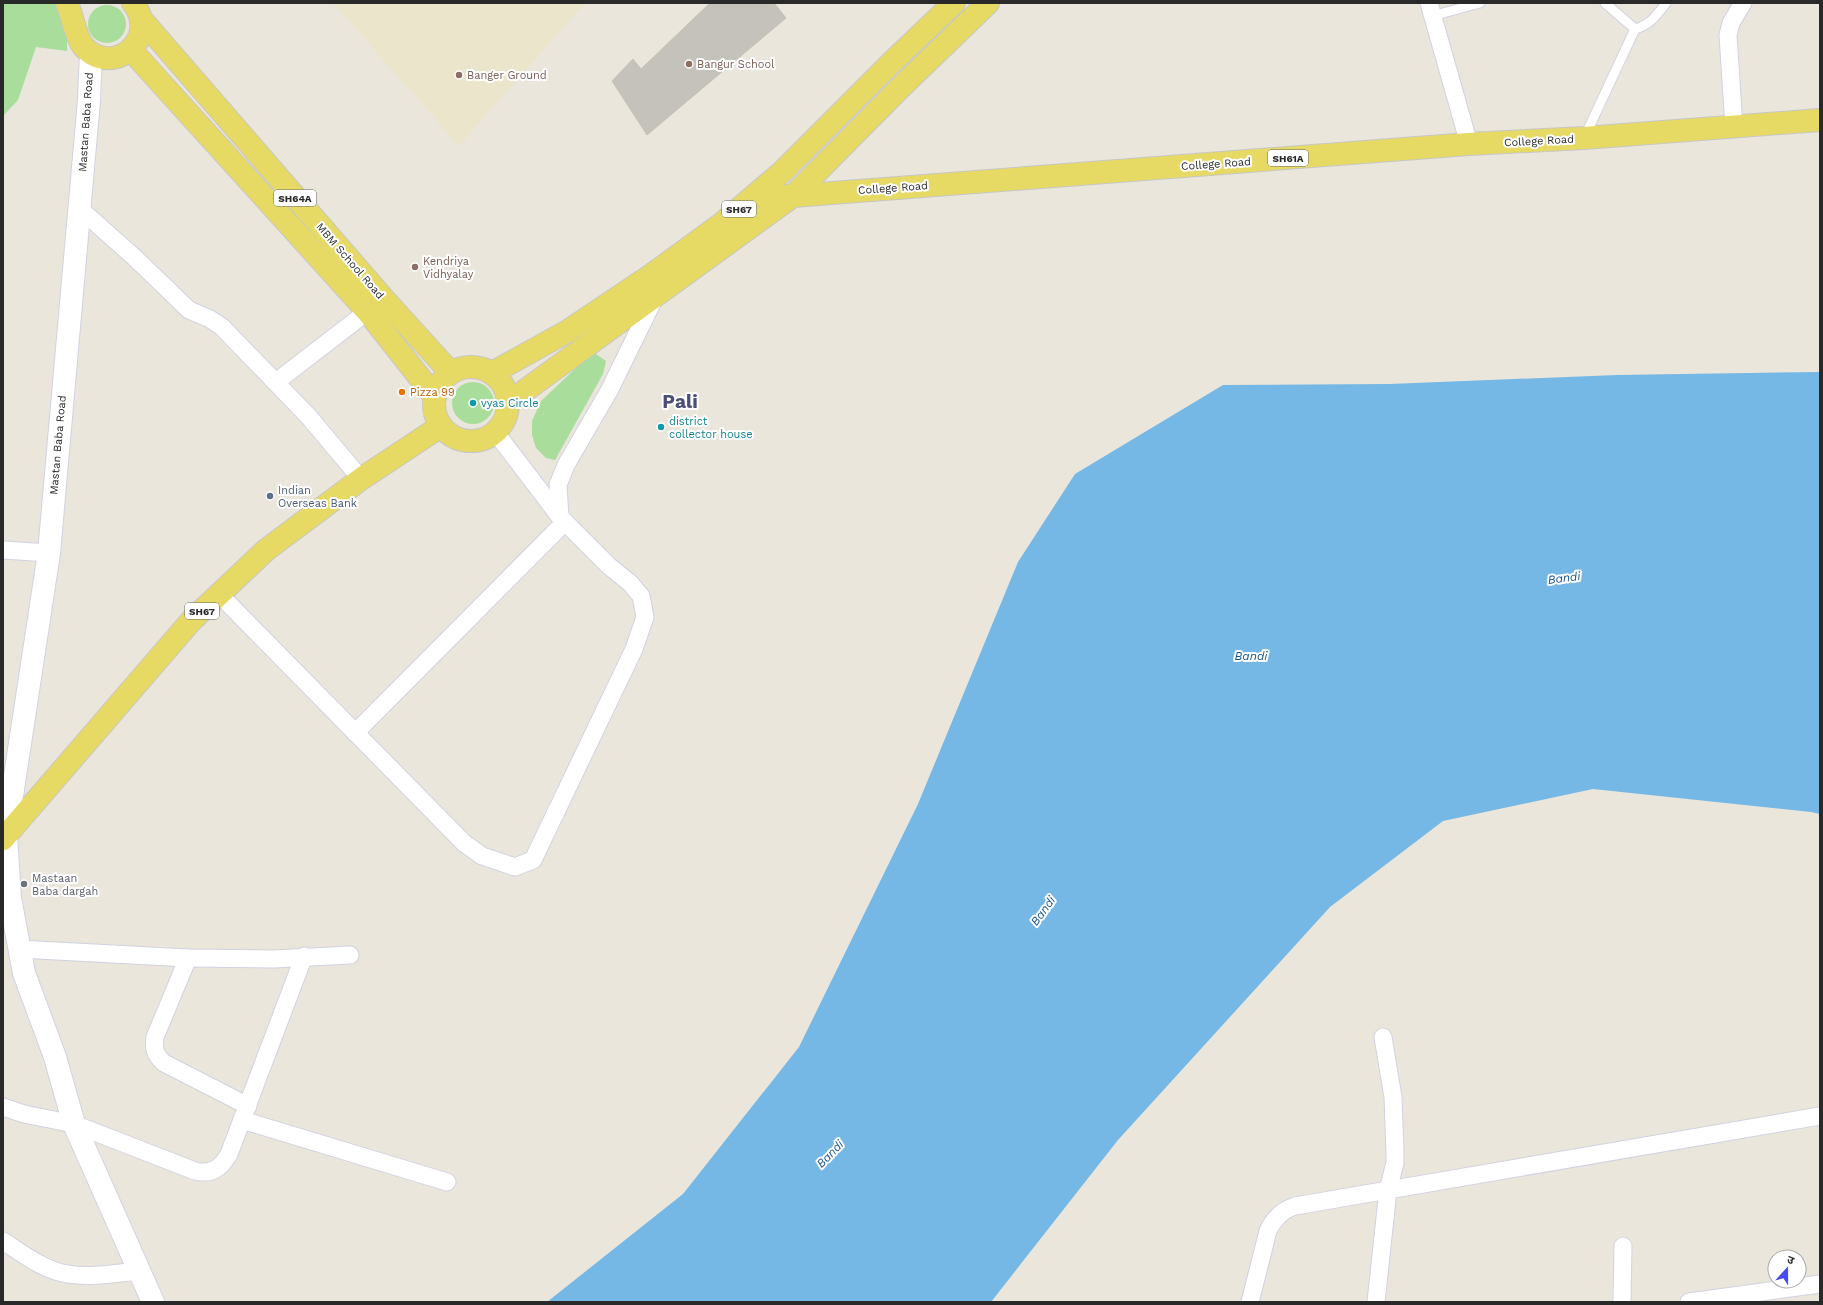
<svg xmlns="http://www.w3.org/2000/svg" width="1823" height="1305" font-family="'Work Sans','Noto Sans Devanagari',sans-serif">
  <style>
    .education { fill: #ebe5cc }
    .green { fill: #a8dd9b }
    .water { fill: #75b7e5 }
    .building { fill: #c5c2bb; stroke: #c5c2b5 }
    .lines { fill: none; stroke-linecap: round; stroke-linejoin: round }
    .lane-casing { stroke: #d1d2e1; stroke-width: 11 }
    .street-casing { stroke: #d1d2e1; stroke-width: 19 }
    .secondary-casing { stroke: #d1d2e1; stroke-width: 24 }
    .primary-casing { stroke: #c7c7c7; stroke-width: 24 }
    .lane { stroke: #fff; stroke-width: 9 }
    .street { stroke: #fff; stroke-width: 17 }
    .secondary { stroke: #fff; stroke-width: 22 }
    .primary { stroke: #e6da64; stroke-width: 22 }
    .education-dot { fill: #8d6e63; stroke: #fff; stroke-width: 1.5 }
    .food-dot { fill: #e8710a; stroke: #fff; stroke-width: 1.5 }
    .culture-dot { fill: #0f9aa8; stroke: #fff; stroke-width: 1.5 }
    .service-dot { fill: #5c6f8a; stroke: #fff; stroke-width: 1.5 }
    .worship-dot { fill: #6b7280; stroke: #fff; stroke-width: 1.5 }
    .labels { text-anchor: middle; dominant-baseline: central; stroke-width: 4; stroke-linejoin: round; paint-order: stroke }
    .shield { fill: #fff; stroke: #696969; stroke-width: 1 }
    .shield-label { font-size: 10px; font-weight: bold; fill: #292929 }
    .education-label { font-size: 11px; fill: #785e54; stroke: #fff; text-anchor: start }
    .street-label { font-size: 11px; fill: #292929; stroke: #fff }
    .food-label { font-size: 11px; fill: #c56008; stroke: #fff; text-anchor: start }
    .culture-label { font-size: 11px; fill: #0d838f; stroke: #fff; text-anchor: start }
    .service-label { font-size: 11px; fill: #4e5e75; stroke: #fff; text-anchor: start }
    .worship-label { font-size: 11px; fill: #5b616d; stroke: #fff; text-anchor: start }
    .water-label { font-size: 12px; font-style: italic; fill: #17548f; stroke: #fff }
    .town-label { font-size: 19px; font-weight: bold; fill: #4d4e76; stroke: #fff }
  </style>
  <rect width="100%" height="100%" fill="#eae6db"/>
  <polygon class="education" points="333,3 585,3 459,146"/>
  <g class="green">
    <polygon points="3,3 67,3 67,51 36,47 18,100 3,116"/>
    <circle cx="107" cy="24" r="19"/>
    <polygon points="593,352 606,361 603,374 555,460 546,458 536,448 532,435 532,421 541,401"/>
    <circle cx="473" cy="403" r="21"/>
  </g>
  <polygon class="water" points="1820,372 1820,814 1811,812 1593,789 1443,821 1330,907 1118,1140 991,1302 547,1302 683,1194 799,1047 918,804 1018,562 1075,474 1223,385 1390,384 1617,375"/>
  <polygon class="building" points="710,3 774,3 786,18 647,135 612,81 633,59 641,69"/>
  <g class="lines">
    <g class="lane-casing">
      <g id="lane">
        <path d="M1605 3 1635 29C1650 25 1657 15 1666 3"/>
        <polyline points="1432,16 1480,3"/>
        <polyline points="1585,136 1635,29"/>
      </g>
    </g>
    <g class="street-casing">
      <g id="street">
        <polyline points="1429,3 1469,144"/>
        <polyline points="1734,127 1728,35 1731,23 1743,3"/>
        <polyline points="79,208 134,257 189,310 210,319 222,327 309,417 361,479"/>
        <polyline points="276,382 377,304"/>
        <polyline points="560,517 558,485 566,465 609,391 655,297"/>
        <polyline points="3,550 49,553"/>
        <polyline points="219,594 464,843 482,856 515,867 533,860 634,649 645,617 641,596 630,583 609,566 560,517 496,433"/>
        <polyline points="355,733 565,522"/>
        <polyline points="19,949 188,958 274,959 350,955"/>
        <path d="M188 958 155 1037C153 1048 155 1055 164 1063L248 1106"/>
        <path d="M3 1107 24 1114 74 1124 195 1171C212 1175 221 1168 229 1154L304 956"/>
        <polyline points="242,1120 447,1182"/>
        <path d="M3 1241C23 1254 45 1271 68 1274 91 1278 116 1273 138 1271"/>
        <path d="M1250 1302 1268 1231C1274 1218 1282 1210 1295 1206L1820 1116"/>
        <polyline points="1376,1302 1388,1190 1395,1163 1395,1153 1393,1097 1383,1037"/>
        <polyline points="1622,1302 1623,1246"/>
        <polyline points="1689,1302 1820,1284"/>
      </g>
    </g>
    <g class="secondary-casing">
      <polyline id="secondary" points="91,53 89,100 49,553 6,835 10,898 24,973 55,1057 74,1124 153,1302"/>
    </g>
    <g class="primary-casing">
      <g id="primary">
        <path d="M67 3C72 15 76 37 83 46 112 79 161 39 133 3"/>
        <polyline points="142,20 383,298 451,373"/>
        <polyline points="131,50 368,312 435,397"/>
        <polyline points="756,195 793,196 1469,144 1584,138 1820,120"/>
        <circle cx="471" cy="404" r="37"/>
        <polyline points="492,373 568,331 650,276 720,225 782,172 890,64 954,3"/>
        <polyline points="509,402 793,196 902,86 988,3"/>
        <polyline points="3,839 191,621 266,550 361,479 441,426"/>
      </g>
    </g>
    <use href="#lane" class="lane"/>
    <use href="#street" class="street"/>
    <use href="#secondary" class="secondary"/>
    <use href="#primary" class="primary"/>
  </g>
  <g class="education-dot">
    <circle cx="689" cy="64" r="4"/>
    <circle cx="459" cy="75" r="4"/>
    <circle cx="415" cy="267" r="4"/>
  </g>
  <circle class="food-dot" cx="402" cy="392" r="4"/>
  <g class="culture-dot">
    <circle cx="473" cy="403" r="4"/>
    <circle cx="661" cy="427" r="4"/>
  </g>
  <circle class="service-dot" cx="270" cy="496" r="4"/>
  <circle class="worship-dot" cx="24" cy="884" r="4"/>
  <g class="labels">
    <g class="shield">
      <rect x="1268" y="150" width="40" height="16" rx="3"/>
      <rect x="274" y="190" width="42" height="16" rx="3"/>
      <rect x="722" y="201" width="34" height="16" rx="3"/>
      <rect x="185" y="603" width="34" height="16" rx="3"/>
    </g>
    <g class="shield-label">
      <text x="1288" y="158">SH61A</text>
      <text x="295" y="198">SH64A</text>
      <text x="739" y="209">SH67</text>
      <text x="202" y="611">SH67</text>
    </g>
    <g class="education-label">
      <text x="697" y="64">Bangur School</text>
      <text x="467" y="75">Banger Ground</text>
      <text x="423" y="261">Kendriya<tspan x="423" dy="13">Vidhyalay</tspan></text>
    </g>
    <g class="street-label">
      <text transform="translate(86 122) rotate(-86)">Mastan Baba Road</text>
      <text transform="translate(1539 141) rotate(-3)">College Road</text>
      <text transform="translate(1216 164) rotate(-4)">College Road</text>
      <text transform="translate(893 188) rotate(-4)">College Road</text>
      <text transform="translate(350 261) rotate(49)">MBM School Road</text>
      <text transform="translate(58 445) rotate(-85)">Mastan Baba Road</text>
    </g>
    <g class="food-label">
      <text x="410" y="392">Pizza 99</text>
    </g>
    <g class="culture-label">
      <text x="481" y="403">vyas Circle</text>
      <text x="669" y="421">district<tspan x="669" dy="13">collector house</tspan></text>
    </g>
    <g class="service-label">
      <text x="278" y="490">Indian<tspan x="278" dy="13">Overseas Bank</tspan></text>
    </g>
    <g class="worship-label">
      <text x="32" y="878">Mastaan<tspan x="32" dy="13">Baba dargah</tspan></text>
    </g>
    <g class="water-label">
      <text transform="translate(1564 578) rotate(-7)">Bandi</text>
      <text x="1251" y="656">Bandi</text>
      <text transform="translate(1043 911) rotate(-54)">Bandi</text>
      <text transform="translate(830 1154) rotate(-46)">Bandi</text>
    </g>
    <g class="town-label">
      <text x="680" y="401">Pali</text>
    </g>
  </g>
  <rect width="1823" height="1305" fill="none" stroke="#292929" stroke-width="8"/>
  <g transform="translate(1787 1269) rotate(21)"><circle r="19" fill="#ffffff" stroke="#a9a9a9"/>
  <path d="M0-3L7 15L0 10L-7 15Z" fill="#464dec"/>
  <text y="-6" font-size="11" font-weight="bold" text-anchor="middle" fill="#292929">उ</text>
  </g>
</svg>
